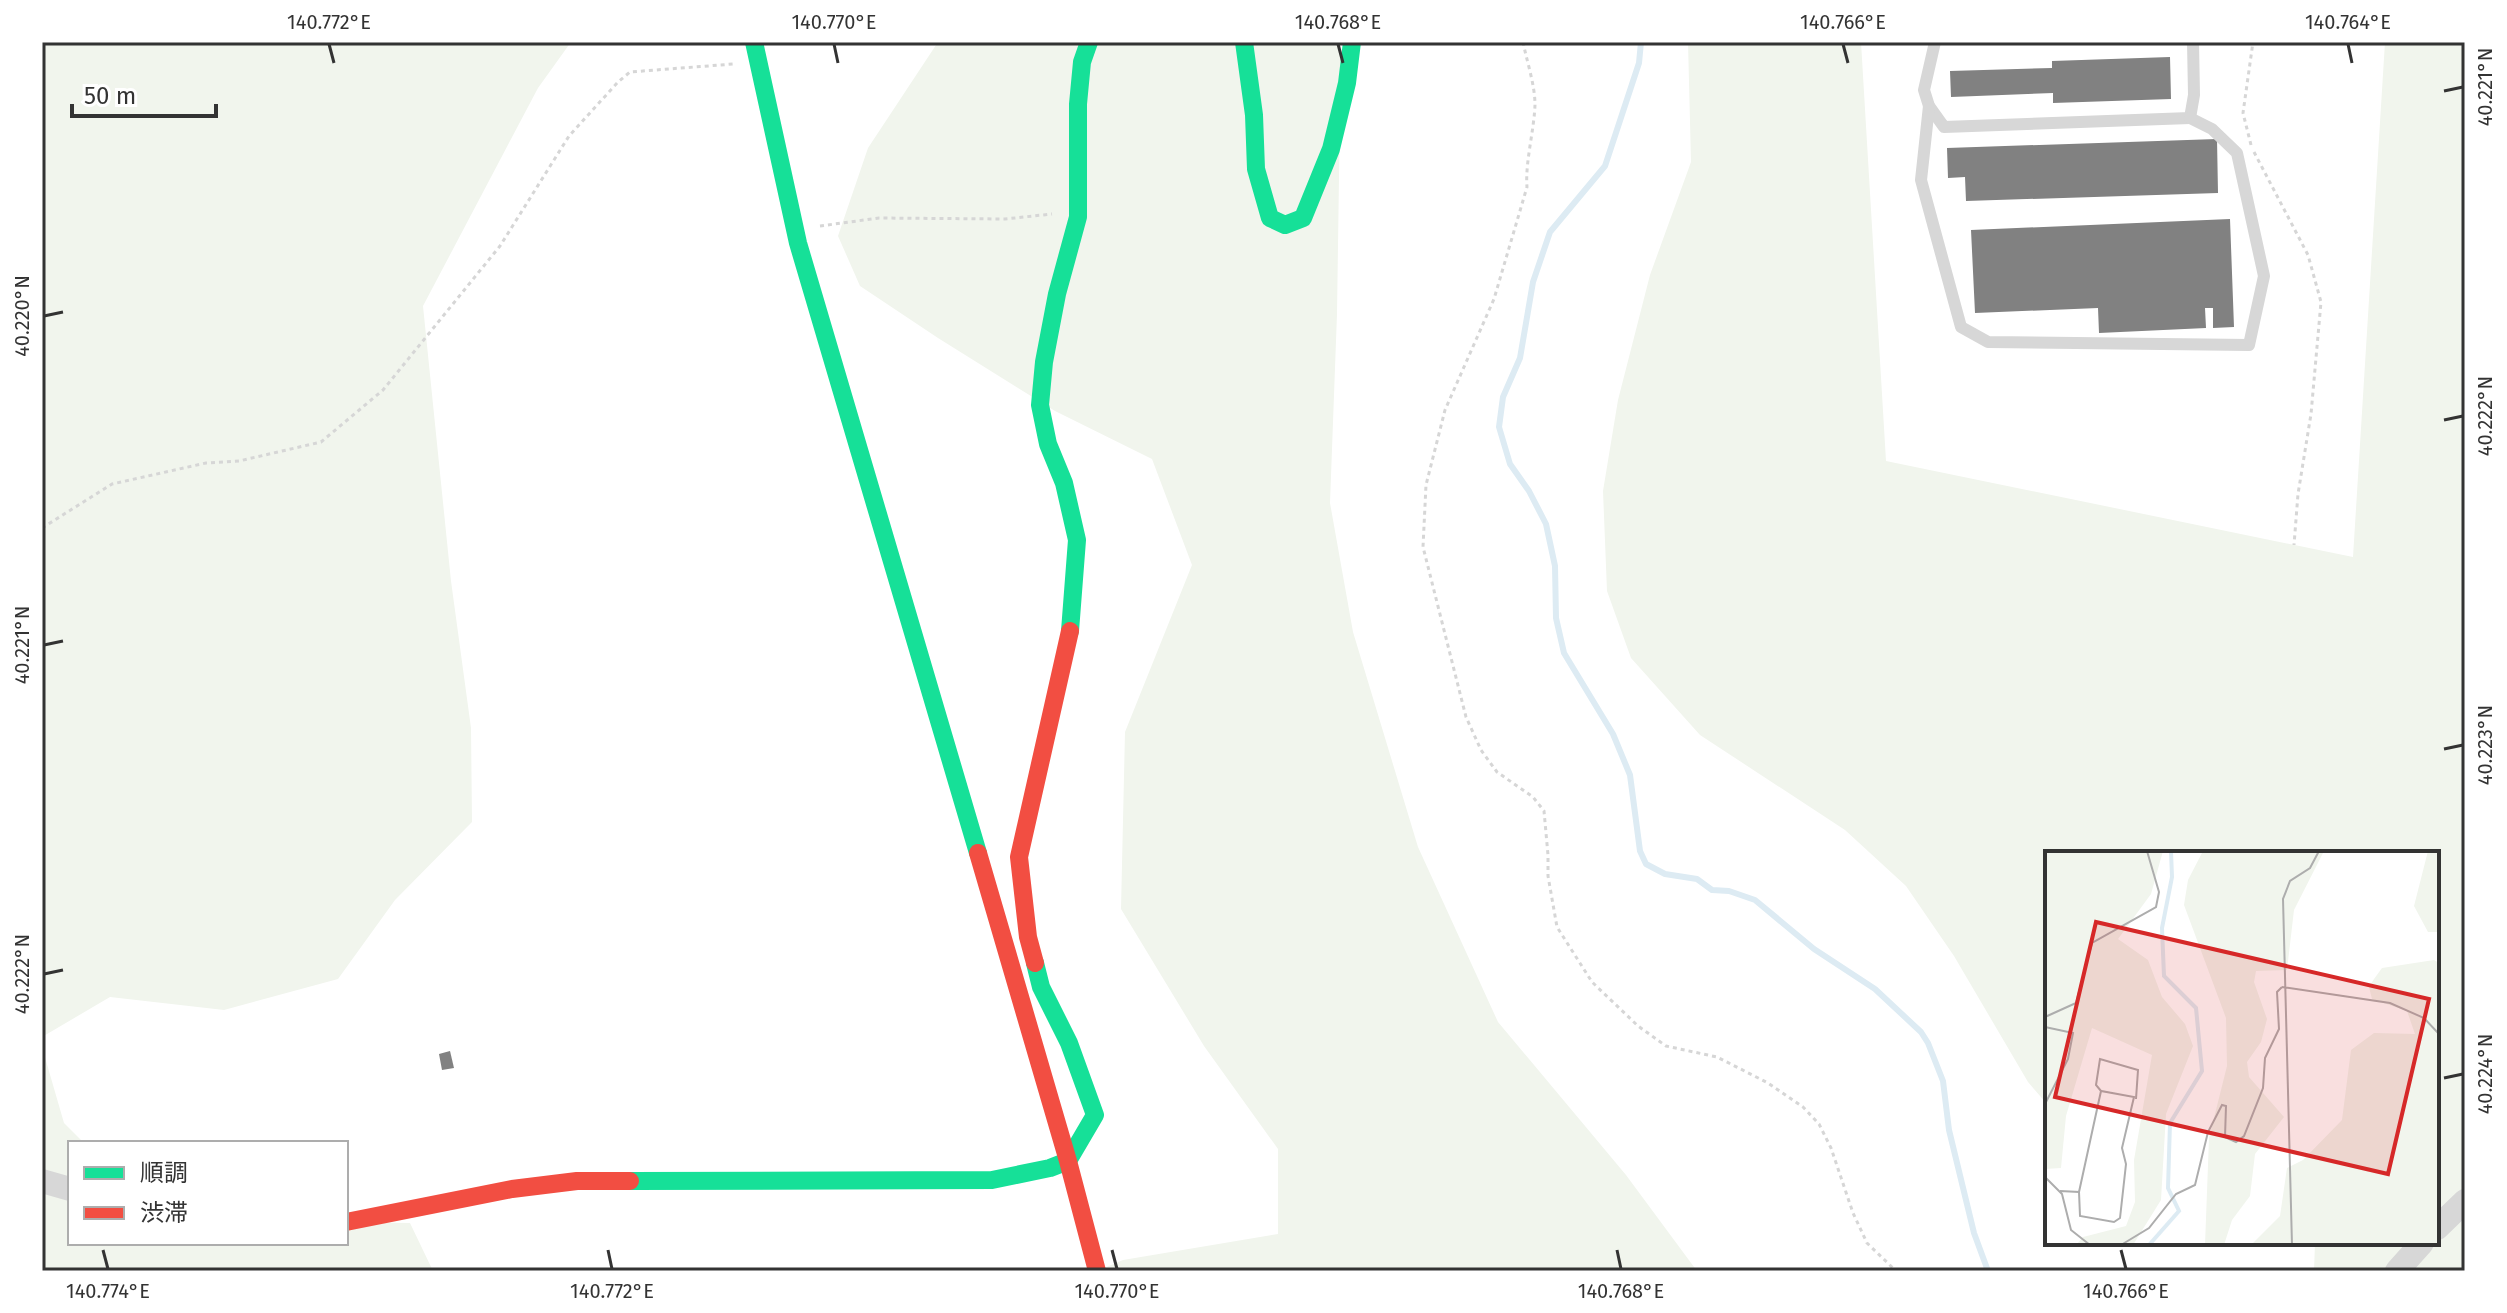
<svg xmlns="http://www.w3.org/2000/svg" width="2507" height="1313" font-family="'Fira Sans','Noto Sans JP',sans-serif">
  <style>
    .green { fill: #f1f5ed }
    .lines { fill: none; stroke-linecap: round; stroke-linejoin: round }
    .stream { stroke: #ddebf3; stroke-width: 6 }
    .building { fill: #818181 }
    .path { stroke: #d6d6d6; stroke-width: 3; stroke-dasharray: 4 4; stroke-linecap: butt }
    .lane { stroke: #d7d7d7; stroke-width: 12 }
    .street { stroke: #d7d7d7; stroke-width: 24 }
    .fast { stroke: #16e098; stroke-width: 18 }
    .jam { stroke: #f24e42; stroke-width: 18 }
    .ticks { fill: none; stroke: #333; stroke-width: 3 }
    .inset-river { fill: none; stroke: #ddebf3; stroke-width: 4 }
    .inset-road { fill: none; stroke: #adadad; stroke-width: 2 }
    .view { fill: #d62828; fill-opacity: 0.15; stroke: #d62828; stroke-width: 4 }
    .inset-edge { fill: none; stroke: #333; stroke-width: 4 }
    .neatline { fill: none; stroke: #333; stroke-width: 3 }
    .ticks-label { font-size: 20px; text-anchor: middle; fill: #333 }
  </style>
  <rect width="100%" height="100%" fill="#fff"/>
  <g class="green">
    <polygon points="42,42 571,42 538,88 423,306 451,581 471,728 472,822 395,900 338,979 224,1010 110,997 42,1037"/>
    <polygon points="938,42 1341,42 1337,314 1330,503 1353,632 1418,847 1498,1022 1626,1175 1697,1271 1097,1271 1123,1260 1278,1234 1278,1149 1204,1046 1121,909 1125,732 1192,565 1152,459 1055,411 938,338 860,286 838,236 868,148"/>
    <polygon points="1688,42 1861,42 1886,461 2353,557 2385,42 2465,42 2465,1271 2314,1271 2315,1243 2437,1243 2437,853 2047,853 2047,1104 2028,1082 1954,956 1906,886 1845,830 1700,735 1631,658 1607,591 1603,491 1618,400 1650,275 1691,162"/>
    <polygon points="42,1047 64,1123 84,1143 70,1143 70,1243 346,1243 346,1222 410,1223 433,1271 42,1271"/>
  </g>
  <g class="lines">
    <polyline class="stream" points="1641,42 1639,63 1605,166 1550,232 1533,282 1520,358 1503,397 1499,427 1510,464 1529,491 1546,524 1555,566 1556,618 1564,653 1613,734 1630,775 1640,851 1646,864 1665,874 1697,879 1712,890 1729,891 1755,900 1814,949 1875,989 1921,1032 1928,1043 1943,1081 1949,1130 1974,1233 1988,1271"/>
  </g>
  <g class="building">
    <polygon points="2170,57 2171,99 2053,103 2053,93 1951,97 1950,71 2052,68 2052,61"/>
    <polygon points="2217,139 2218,193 1966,201 1965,177 1948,178 1947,148"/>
    <polygon points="2230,219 2234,327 2213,328 2213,308 2205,308 2206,328 2099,333 2098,308 1975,313 1971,230"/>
    <polygon points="450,1051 454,1068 442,1070 439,1054"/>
  </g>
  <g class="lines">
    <g class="path">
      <path d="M1523 42C1527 62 1535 85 1535 105 1534 131 1525 163 1527 187L1494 299 1445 410 1426 485 1423 547 1466 717 1481 750 1497 772 1533 797 1544 811 1548 855V876L1557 927 1592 982 1638 1026 1666 1046 1717 1057 1768 1083 1803 1107 1819 1124 1831 1148 1853 1213 1867 1243 1896 1271"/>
      <polyline points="2251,145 2243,113 2253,42"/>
      <polyline points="2254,152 2308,255 2321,302 2311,414 2298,494 2294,545"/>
      <polyline points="820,226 879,218 1005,219 1052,214"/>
      <polyline points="42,528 112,484 206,463 239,461 321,442 383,390 500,246 569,136 618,82 630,72 733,64"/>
    </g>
    <g class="lane">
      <polyline points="1935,42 1924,90 1929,106 1944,127 2190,118 2194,95 2193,42"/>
      <polyline points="1929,106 1921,180 1961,327 1988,342 2249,345 2264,276 2237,153 2212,129 2190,118"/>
    </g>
    <g class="street">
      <polyline points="42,1181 70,1189"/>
      <polyline points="2437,1228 2465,1201"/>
      <polyline points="2397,1271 2422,1243"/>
    </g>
    <g class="fast">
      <polyline points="754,42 798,243 978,853"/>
      <polyline points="1244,42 1254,115 1256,169 1270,218 1285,225 1303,218 1331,149 1347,83 1352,42"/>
      <polyline points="1070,631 1077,540 1064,483 1048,444 1040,405 1044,362 1057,294 1078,217 1078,104 1082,62 1089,42"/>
      <polyline points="630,1181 992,1180 1050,1168 1068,1161 1095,1115 1069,1043 1041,987 1035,963"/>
    </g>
    <g class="jam">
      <polyline points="978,853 1068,1161 1097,1271"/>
      <polyline points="1035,963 1028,937 1019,857 1070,631"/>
      <polyline points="346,1222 512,1189 577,1181 630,1181"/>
    </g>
  </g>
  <path class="ticks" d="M329 44 334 63M834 44 838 63M1338 44 1343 63M1843 44 1848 63M2348 44 2352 63M2444 91 2463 87M44 316 63 312M2444 420 2463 416M44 645 63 641M2444 749 2463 745M44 974 63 970M2444 1078 2463 1074M103 1250 108 1269M608 1250 612 1269M1112 1250 1117 1269M1617 1250 1621 1269M2121 1250 2126 1269"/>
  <g transform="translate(2045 851)">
    <rect width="394" height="394" fill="#fff"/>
    <path d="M0 0H118L106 43 73 88 103 109 117 146 140 173 148 195 121 263 116 349 88 394H31L38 386 81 375 90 351 89 309 107 204 47 177 21 265 16 317 0 318ZM158 0H279L249 59 242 119 211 120 209 131 222 168 216 191 202 211 204 226 239 266 210 303 205 345 187 369 179 394H160L164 287 182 215 181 167 139 54 143 29ZM383 0H394V81H383L369 55ZM389 109 394 112V394H206L235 365 242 317 258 309 297 269 306 199 329 182 370 183 362 160 327 148 324 136 329 128 337 117Z" fill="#f1f5ed"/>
    <path class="inset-river" d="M104 394 134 360 123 337 125 272 157 220 151 157 119 125 117 77 127 26 126 0"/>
    <path class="inset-road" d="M237 136 345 152 379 167 394 183M0 166 31 152 47 92 111 56 114 41 102 0M0 176 28 182 23 208 0 253M56 240 51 234 55 208 93 219 91 248M0 326 17 343 26 379 45 394M15 340 34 341 35 365 69 371 75 367 81 313 77 297 89 246 56 240 34 341M76 394 104 377 131 343 150 334 163 281 177 254 181 255 180 286 191 291 199 285 218 237 220 207 234 178 232 141 237 136M247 394 238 48 245 30 265 17 274 0"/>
    <path class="view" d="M51 71 384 148 343 323 10 246Z"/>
    <rect width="394" height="394" class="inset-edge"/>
  </g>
  <rect width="2507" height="1313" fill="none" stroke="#ffffff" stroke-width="88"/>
  <rect x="68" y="1141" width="280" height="104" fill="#ffffff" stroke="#adadad" stroke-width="2"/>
  <rect x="84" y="1167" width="40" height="12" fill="#16e098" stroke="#adadad" stroke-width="2"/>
  <text x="140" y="1181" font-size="24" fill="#333333">順調</text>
  <rect x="84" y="1207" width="40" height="12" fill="#f24e42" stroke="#adadad" stroke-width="2"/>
  <text x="140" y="1221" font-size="24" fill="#333333">渋滞</text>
  <path d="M72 104v12h144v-12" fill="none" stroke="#333333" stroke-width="4"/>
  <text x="84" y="104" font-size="24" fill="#333333" stroke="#ffffff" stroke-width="6" paint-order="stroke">50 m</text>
  <rect x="44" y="44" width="2419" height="1225" class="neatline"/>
  <g class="ticks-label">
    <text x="329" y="29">140.772°E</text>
    <text x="834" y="29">140.770°E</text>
    <text x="1338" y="29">140.768°E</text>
    <text x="1843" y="29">140.766°E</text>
    <text x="2348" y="29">140.764°E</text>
    <text transform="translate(2485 87) rotate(-90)" y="7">40.221°N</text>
    <text transform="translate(22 316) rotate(-90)" y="7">40.220°N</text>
    <text transform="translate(2485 416) rotate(-90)" y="7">40.222°N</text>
    <text transform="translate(22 645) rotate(-90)" y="7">40.221°N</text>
    <text transform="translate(2485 745) rotate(-90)" y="7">40.223°N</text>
    <text transform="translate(22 974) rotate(-90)" y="7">40.222°N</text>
    <text transform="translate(2485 1074) rotate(-90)" y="7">40.224°N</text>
    <text x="108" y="1298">140.774°E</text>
    <text x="612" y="1298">140.772°E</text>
    <text x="1117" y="1298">140.770°E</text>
    <text x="1621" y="1298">140.768°E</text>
    <text x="2126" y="1298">140.766°E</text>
  </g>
</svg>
